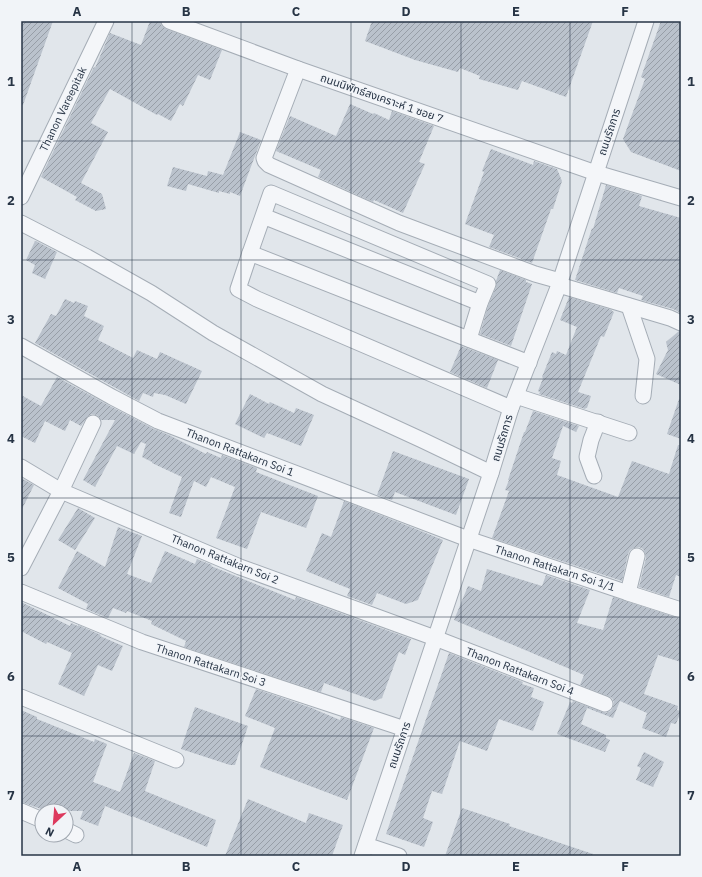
<svg xmlns="http://www.w3.org/2000/svg" width="702" height="877" font-family="'IBM Plex Sans','Noto Sans Thai',sans-serif">
  <style>
    .building { fill: url(#building-hatch) }
    .lines { fill: none; stroke-linecap: round; stroke-linejoin: round }
    .minor-casing { stroke: #a5adb6; stroke-width: 17 }
    .minor { stroke: #f4f6f9; stroke-width: 15 }
    .grid { fill: none; stroke: #273445; stroke-width: 1; stroke-opacity: 0.55 }
    .labels { text-anchor: middle; dominant-baseline: central; stroke-width: 3; stroke-linejoin: round; paint-order: stroke }
    .street-label { font-size: 11px; fill: #273445; stroke: #f1f4f8 }
    .neatline { fill: none; stroke: #273445; stroke-width: 1.5 }
    .grid-label { font-size: 13px; text-anchor: middle; font-weight: bold; fill: #273445 }
  </style>
  <defs>
    <pattern id="building-hatch" width="6" height="6" patternUnits="userSpaceOnUse"><rect width="6" height="6" fill="#bac2cc"/><path d="M-1 1l2-2M0 6l6-6M5 7l2-2" fill="none" stroke="#979ea7"/></pattern>
  </defs>
  <rect width="100%" height="100%" fill="#e1e6eb"/>
  <g class="building">
    <polygon points="21,21 53,21 23,105 21,105"/>
    <polygon points="150,21 160,21 162,26 166,29 222,50 210,80 198,75 183,106 180,104 171,121 158,114 157,115 110,89 91,123 108,132 81,183 102,194 106,209 96,211 75,200 77,197 41,177 94,67 95,68 110,33 141,45"/>
    <polygon points="372,21 593,21 566,97 522,81 518,90 479,79 480,76 460,68 458,72 415,60 365,41"/>
    <polygon points="661,21 681,21 681,171 631,152 623,139 645,79 641,77"/>
    <polygon points="350,104 373,114 374,113 389,120 392,111 434,126 419,162 425,164 403,213 374,200 373,202 318,177 321,170 276,151 290,116 336,136"/>
    <polygon points="240,132 261,140 240,196 230,192 230,194 219,191 219,193 188,184 186,191 167,186 173,167 207,176 208,171 223,175"/>
    <polygon points="491,149 533,165 534,161 557,169 562,181 553,209 551,209 532,263 489,247 494,235 465,224 484,172 482,171"/>
    <polygon points="606,185 642,196 639,206 681,218 681,313 673,309 641,300 643,296 619,288 617,293 575,280 592,228 593,229"/>
    <polygon points="35,241 36,241 57,252 45,279 32,273 35,265 26,260"/>
    <polygon points="500,270 526,280 526,282 532,284 511,346 480,334 488,306 496,287 496,281"/>
    <polygon points="569,297 612,310 612,311 614,312 604,337 601,336 578,392 591,396 587,408 586,408 585,409 539,394 540,392 538,391 543,378 542,377 552,352 556,354 557,351 566,355 577,327 560,320"/>
    <polygon points="65,299 74,303 75,301 88,306 84,316 104,326 98,340 133,358 137,350 157,359 160,352 202,371 186,404 165,395 154,393 153,397 143,393 139,401 35,343 51,314 56,316"/>
    <polygon points="679,331 681,332 681,385 656,374 668,350 666,342"/>
    <polygon points="461,346 498,360 487,388 450,372"/>
    <polygon points="57,377 108,405 154,429 169,435 206,454 207,452 221,458 222,455 257,468 256,472 318,496 306,528 261,512 247,549 216,538 235,487 211,477 206,487 194,481 181,517 169,513 182,477 152,463 152,462 142,457 146,444 141,442 134,454 117,446 95,487 83,480 115,420 101,420 97,415 92,414 88,416 81,426 70,420 65,431 45,421 35,443 21,436 21,395 41,406"/>
    <polygon points="250,394 269,404 270,402 294,413 296,408 314,415 301,446 267,433 264,438 235,424"/>
    <polygon points="679,399 681,400 681,439 667,434"/>
    <polygon points="533,411 579,426 576,432 563,426 552,458 561,461 557,475 618,497 632,461 669,474 678,445 681,445 681,577 676,575 669,597 639,587 646,558 645,553 643,549 639,547 634,548 630,550 628,554 622,581 492,538 509,491 505,490 509,480 508,480 524,432 525,432"/>
    <polygon points="393,451 469,479 456,515 395,492 392,500 377,495"/>
    <polygon points="21,478 34,485 21,511"/>
    <polygon points="344,501 416,529 443,540 418,600 406,604 377,593 372,605 347,596 350,589 306,571 322,533 331,537"/>
    <polygon points="78,508 95,518 75,550 58,540"/>
    <polygon points="118,527 142,536 127,574 151,583 165,551 195,564 197,559 212,565 211,566 295,600 296,597 411,639 405,655 399,652 382,698 375,701 324,683 321,692 184,647 186,641 151,624 152,621 127,611 126,613 113,608 108,618 86,609 88,604 58,588 77,551 105,567"/>
    <polygon points="487,569 542,586 546,575 590,590 577,623 603,630 613,597 681,619 681,662 658,655 644,694 678,706 677,710 681,711 676,724 671,723 666,737 642,728 647,713 620,701 613,718 587,708 581,724 606,735 606,738 610,740 605,752 557,734 570,702 572,703 573,701 602,712 606,713 611,711 613,707 614,702 612,698 608,696 580,685 584,675 454,620 468,586 481,591"/>
    <polygon points="21,602 70,626 71,623 78,626 78,625 101,635 100,636 123,646 112,671 98,665 84,696 58,684 72,653 47,642 46,644 21,631"/>
    <polygon points="449,653 523,682 522,684 534,688 531,697 544,702 533,731 499,719 487,751 460,741 442,794 432,791 423,818 433,822 424,847 386,834"/>
    <polygon points="256,689 315,709 314,709 340,720 341,717 374,728 347,800 260,767 275,728 245,716"/>
    <polygon points="195,707 248,726 235,765 230,765 181,749"/>
    <polygon points="21,710 37,717 37,719 94,742 95,739 107,744 93,782 120,792 134,753 155,761 145,791 216,820 207,847 132,816 132,817 105,806 98,826 80,819 83,811 47,811 21,802"/>
    <polygon points="644,752 664,762 653,787 636,780 641,768 637,766"/>
    <polygon points="248,799 306,823 309,813 343,825 332,856 225,856"/>
    <polygon points="462,808 510,824 509,826 593,854 592,856 445,856"/>
  </g>
  <g class="lines">
    <g class="minor-casing">
      <g id="minor">
        <polyline points="169,21 298,69 596,173 681,198"/>
        <polyline points="298,69 264,158 265,161 269,165 399,223 535,274 560,281"/>
        <polyline points="21,197 106,21"/>
        <polyline points="21,223 87,257 151,293 213,333 322,394 422,440 491,473"/>
        <polyline points="250,253 263,216 480,303 488,284 271,193 263,216"/>
        <polyline points="559,285 670,318 681,323"/>
        <polyline points="629,306 647,359 643,396"/>
        <polyline points="469,339 480,303"/>
        <polyline points="21,346 112,397 158,421 468,539 628,593 637,556"/>
        <polyline points="516,396 629,433"/>
        <polyline points="511,408 257,299 238,289 250,253 529,363"/>
        <polyline points="21,467 61,491 240,567 435,638 605,704"/>
        <polyline points="594,476 587,457 591,440 598,422"/>
        <polyline points="21,568 61,491 93,423"/>
        <polyline points="21,592 142,642 405,729"/>
        <polyline points="628,593 681,610"/>
        <polyline points="21,697 176,760"/>
        <polyline points="21,811 42,820"/>
        <polyline points="66,830 76,835"/>
        <polyline points="366,845 399,856"/>
        <polyline points="362,856 491,473 511,408 559,285 646,21"/>
      </g>
    </g>
    <use href="#minor" class="minor"/>
  </g>
  <path class="grid" d="M132 21V856M241 21V856M351 21V856M461 21V856M570 21V856M21 141H681M21 260H681M21 379H681M21 498H681M21 617H681M21 736H681"/>
  <g class="labels">
    <g class="street-label">
      <text transform="translate(382 98) rotate(19)">ถนนนิพัทธ์สงเคราะห์ 1 ซอย 7</text>
      <text transform="translate(63 109) rotate(-64)">Thanon Vareepitak</text>
      <text transform="translate(609 132) rotate(-72)">ถนนรัถการ</text>
      <text transform="translate(502 438) rotate(-73)">ถนนรัถการ</text>
      <text transform="translate(240 452) rotate(21)">Thanon Rattakarn Soi 1</text>
      <text transform="translate(225 559) rotate(22)">Thanon Rattakarn Soi 2</text>
      <text transform="translate(555 568) rotate(18)">Thanon Rattakarn Soi 1/1</text>
      <text transform="translate(211 665) rotate(18)">Thanon Rattakarn Soi 3</text>
      <text transform="translate(520 671) rotate(21)">Thanon Rattakarn Soi 4</text>
      <text transform="translate(399 745) rotate(-71)">ถนนรัถการ</text>
    </g>
  </g>
  <rect width="702" height="877" fill="none" stroke="#f1f4f8" stroke-width="44"/>
  <g transform="translate(54 823) rotate(206)"><circle r="19" fill="#f1f4f8" stroke="#a0a7b0"/>
  <path d="M0-3L7 15L0 10L-7 15Z" fill="#dd3a5e"/>
  <text y="-6" font-size="11" font-weight="bold" text-anchor="middle" fill="#273445">N</text>
  </g>
  <rect x="22" y="22" width="658" height="833" class="neatline"/>
  <g class="grid-label">
    <text x="77" y="16">A</text>
    <text x="186" y="16">B</text>
    <text x="296" y="16">C</text>
    <text x="406" y="16">D</text>
    <text x="516" y="16">E</text>
    <text x="625" y="16">F</text>
    <text x="11" y="86">1</text>
    <text x="691" y="86">1</text>
    <text x="11" y="205">2</text>
    <text x="691" y="205">2</text>
    <text x="11" y="324">3</text>
    <text x="691" y="324">3</text>
    <text x="11" y="443">4</text>
    <text x="691" y="443">4</text>
    <text x="11" y="562">5</text>
    <text x="691" y="562">5</text>
    <text x="11" y="681">6</text>
    <text x="691" y="681">6</text>
    <text x="11" y="800">7</text>
    <text x="691" y="800">7</text>
    <text x="77" y="871">A</text>
    <text x="186" y="871">B</text>
    <text x="296" y="871">C</text>
    <text x="406" y="871">D</text>
    <text x="516" y="871">E</text>
    <text x="625" y="871">F</text>
  </g>
</svg>
